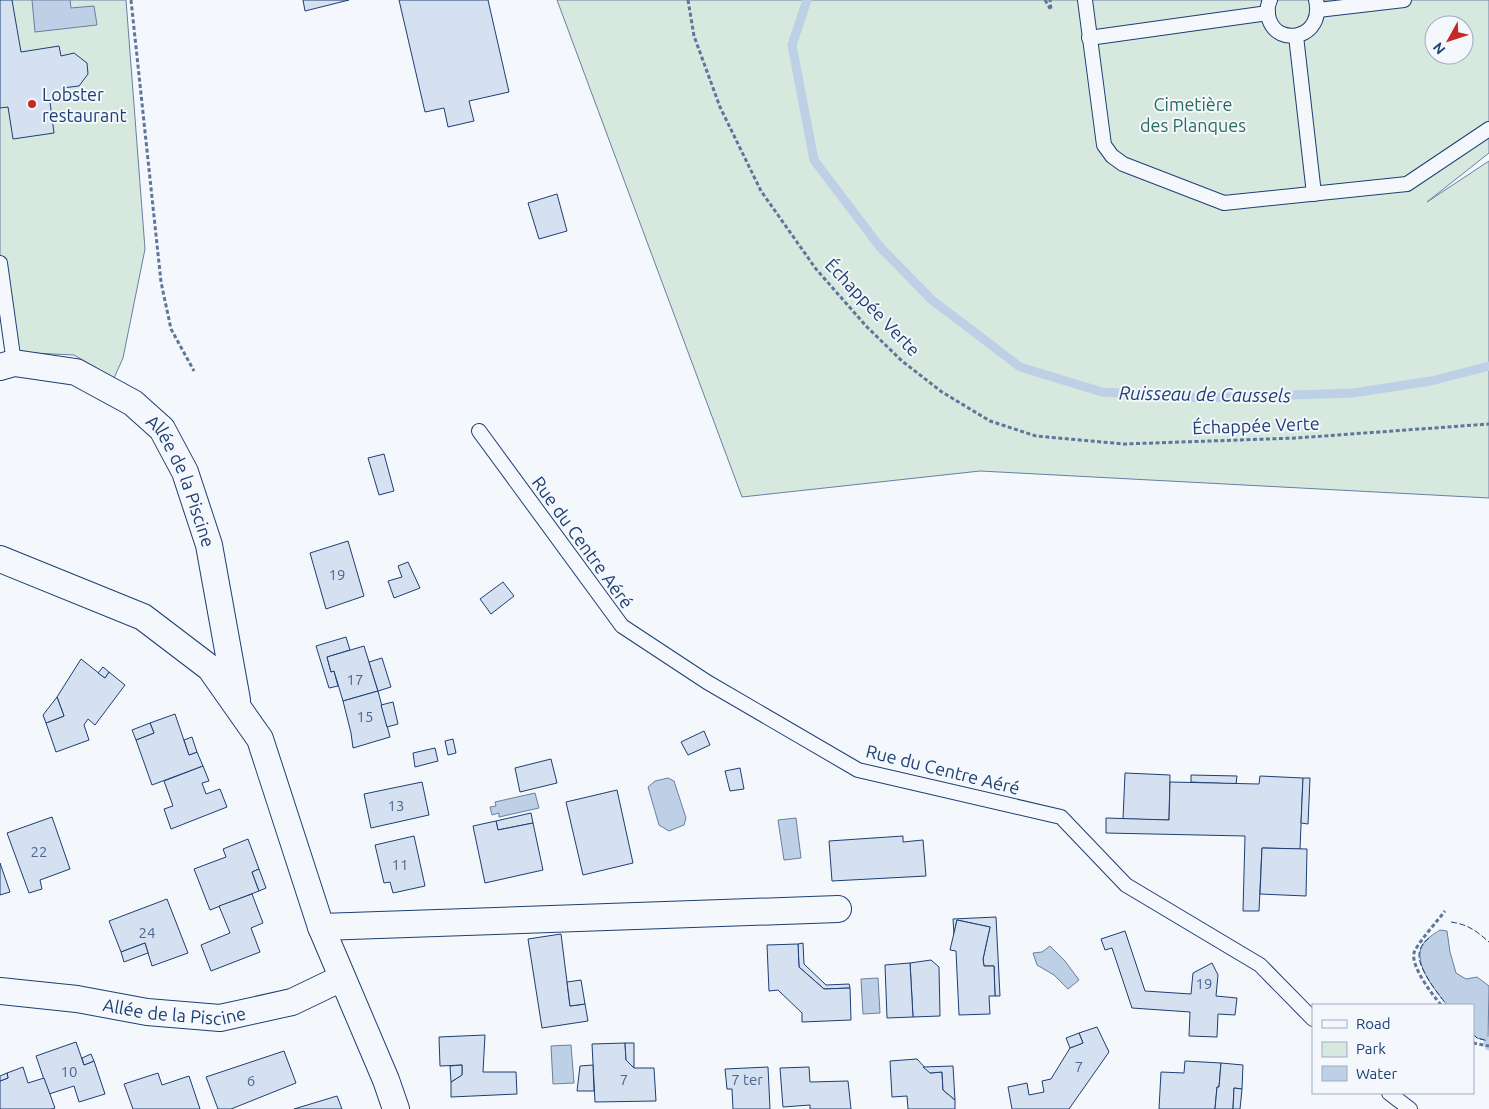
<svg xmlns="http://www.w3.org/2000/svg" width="1489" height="1109" font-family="Ubuntu,sans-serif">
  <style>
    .green { fill: #d7e8df; stroke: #687fa3; fill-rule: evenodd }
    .water { fill: #bed0e5; stroke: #687fa3 }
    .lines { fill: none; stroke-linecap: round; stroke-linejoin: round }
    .stream { stroke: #bed0e5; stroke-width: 9 }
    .building { fill: #d5e0f0; stroke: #1d3f73 }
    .service-casing { stroke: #1d3f73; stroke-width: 16 }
    .minor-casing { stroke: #1d3f73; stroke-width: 28 }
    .path { stroke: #5e769c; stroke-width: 3; stroke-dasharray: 4 2.5; stroke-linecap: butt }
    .service { stroke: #f4f7fb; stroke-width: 14 }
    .minor { stroke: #f4f7fb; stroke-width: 26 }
    .fence { stroke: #1d3f73; stroke-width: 1; stroke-dasharray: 6 2.5; stroke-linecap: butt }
    .poi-dot { fill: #c62828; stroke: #f4f7fb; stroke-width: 2 }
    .labels { text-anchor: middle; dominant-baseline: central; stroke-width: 4; stroke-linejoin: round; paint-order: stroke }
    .number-label { font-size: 15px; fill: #4b6792 }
    .poi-label { font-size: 18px; fill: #1d3f73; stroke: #f4f7fb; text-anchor: start }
    .park-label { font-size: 18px; fill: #2c6c60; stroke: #f4f7fb }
    .street-label { font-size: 18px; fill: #1d3f73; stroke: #f4f7fb }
    .water-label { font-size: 19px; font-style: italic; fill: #1d3f73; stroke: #f4f7fb }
  </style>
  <rect width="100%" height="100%" fill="#f4f7fb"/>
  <g class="green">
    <polygon points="0,0 126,0 145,249 123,358 114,378 74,355 12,352 0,310"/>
    <path d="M557 0H1489V153L1427 202 1489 161V498L980 471 742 497ZM1434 25H1464V55H1434Z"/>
  </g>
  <g class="water">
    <polygon points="32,0 70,0 71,8 94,6 97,25 35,32"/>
    <polygon points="668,778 674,781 686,818 684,825 669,831 659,825 648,787 655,781"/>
    <polygon points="535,793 539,808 499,817 499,813 492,815 490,807 496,806 495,802"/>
    <polygon points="796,818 801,858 784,860 778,820"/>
    <path d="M1440 930 1447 931 1450 952 1456 973 1466 979 1477 977 1489 986 1488 1041 1477 1038 1473 1034V1005H1447C1436 991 1413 964 1422 946 1425 939 1434 934 1440 930Z"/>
    <polygon points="1050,946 1065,961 1079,980 1068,989 1054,975 1037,965 1033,953 1042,952"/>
    <polygon points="878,978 880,1013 863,1014 861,979"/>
    <polygon points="571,1045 574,1083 553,1084 551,1046"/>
  </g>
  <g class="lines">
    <g class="stream">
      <polyline points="807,0 792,45 814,160 880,247 932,300 1020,367 1102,392 1202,398 1353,393 1431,381 1489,366"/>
      <polyline points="1488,1041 1489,1046"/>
    </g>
  </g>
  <g class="building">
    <polygon points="0,0 12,0 21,52 59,46 61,56 74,53 87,63 88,74 79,86 62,88 64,100 50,102 54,133 13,139 8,107 0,108"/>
    <polygon points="303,0 349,0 305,11"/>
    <polygon points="399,0 488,0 509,92 469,101 474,121 448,127 444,108 425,112"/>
    <polygon points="557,194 567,231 539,239 528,203"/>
    <polygon points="384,454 394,491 379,495 368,458"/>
    <polygon points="348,541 364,596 326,609 310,553"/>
    <polygon points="408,562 420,588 394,598 388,581 402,577 398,566"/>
    <polygon points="503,582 514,596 491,614 480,599"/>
    <polygon points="346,637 350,650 327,657 331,672 334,671 338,686 329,688 316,646"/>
    <polygon points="364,646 378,691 343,701 334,671 331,672 327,657"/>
    <polygon points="382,658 391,687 378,691 369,662"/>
    <polygon points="81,659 105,678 109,672 125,685 95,725 88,719 84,725 89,740 56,752 46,723 64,716 57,697"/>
    <polygon points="103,667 109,672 105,678 98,673"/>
    <polygon points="378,691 390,737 353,748 351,733 343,701"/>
    <polygon points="57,697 64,716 46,723 43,715"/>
    <polygon points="393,702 398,724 387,727 381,705"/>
    <polygon points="175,714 189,755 197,752 203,766 152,785 136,740 154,733 150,723"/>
    <polygon points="150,723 154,733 136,740 132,730"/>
    <polygon points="704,731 710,745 688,755 681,742"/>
    <polygon points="192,737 197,752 189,755 184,740"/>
    <polygon points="453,739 456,753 448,755 445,741"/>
    <polygon points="435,748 438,761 415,767 413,753"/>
    <polygon points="551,759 557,783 520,792 515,768"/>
    <polygon points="203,766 209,781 202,783 206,794 220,789 227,807 171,829 164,809 173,806 164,781"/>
    <polygon points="740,768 744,789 730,791 725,771"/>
    <polygon points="1125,773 1170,775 1169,820 1123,819"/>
    <polygon points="1191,775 1237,776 1236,784 1191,782"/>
    <polygon points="1260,776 1303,778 1300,849 1262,848 1259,911 1243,911 1245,836 1106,833 1106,818 1169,820 1170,782 1259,784"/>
    <polygon points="1303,778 1310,778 1308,824 1301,823"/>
    <polygon points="422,782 429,815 371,828 364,794"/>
    <polygon points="617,790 633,863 583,875 566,802"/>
    <polygon points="531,813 533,823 498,830 496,821"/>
    <polygon points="52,817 70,869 40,880 42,889 29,893 7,833"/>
    <polygon points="496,821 498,830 533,823 543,870 485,883 473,826"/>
    <polygon points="414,836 425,886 393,893 390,882 384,883 375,845"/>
    <polygon points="903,836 903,842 923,840 926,876 832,881 829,841"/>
    <polygon points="248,839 259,869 252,872 259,891 210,910 194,869 226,857 223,849"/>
    <polygon points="1262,848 1307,849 1306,896 1260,894"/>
    <polygon points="0,863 10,892 0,895"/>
    <polygon points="259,869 266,888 259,891 252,872"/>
    <polygon points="252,894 263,923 251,928 260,952 211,971 201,945 230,933 219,906"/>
    <polygon points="167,899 188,953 152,966 145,943 121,952 109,921"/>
    <polygon points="996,917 1000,996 995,996 994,966 984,966 983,959 990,927 957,920 954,934 953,919"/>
    <polygon points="957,920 990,927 983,959 984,966 994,966 995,996 989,996 990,1014 959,1015 956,951 950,950"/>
    <polygon points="1125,931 1145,991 1191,994 1193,973 1212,963 1218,975 1216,996 1237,998 1235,1015 1218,1014 1217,1037 1189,1036 1190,1012 1132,1008 1112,948 1105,950 1101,939"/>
    <polygon points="561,934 570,1006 585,1004 588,1021 542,1028 528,939"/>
    <polygon points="145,943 148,953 124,962 121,952"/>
    <polygon points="803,943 804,964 826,985 849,984 850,988 824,989 799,967 798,944"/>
    <polygon points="798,944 799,967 824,989 850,988 851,1020 802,1022 802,1013 778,990 769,991 767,945"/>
    <polygon points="931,960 939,967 940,1016 913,1017 910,963"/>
    <polygon points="910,963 913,1017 887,1018 885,965"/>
    <polygon points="581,980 585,1004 570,1006 567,982"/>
    <polygon points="1097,1027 1109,1052 1069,1109 1012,1109 1008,1087 1027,1083 1029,1095 1044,1092 1042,1081 1051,1079 1070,1048 1083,1043 1079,1033"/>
    <polygon points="1079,1033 1083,1043 1070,1048 1066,1038"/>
    <polygon points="485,1035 483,1072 516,1072 517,1094 451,1097 451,1082 462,1075 462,1065 440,1066 439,1037"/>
    <polygon points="76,1042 84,1065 94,1061 105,1094 79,1102 74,1086 49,1094 36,1056"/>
    <polygon points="625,1043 626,1060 634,1068 654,1068 656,1101 595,1102 592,1044"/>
    <polygon points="625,1043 634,1043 634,1068 626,1060"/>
    <polygon points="284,1051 296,1083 231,1109 218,1109 206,1077"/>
    <polygon points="91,1054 94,1061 84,1065 82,1058"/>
    <polygon points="917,1059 930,1073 942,1072 943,1090 955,1100 955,1109 908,1109 907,1096 892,1097 890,1061"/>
    <polygon points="1185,1061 1221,1063 1219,1087 1217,1087 1215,1109 1159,1109 1161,1072 1184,1073"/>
    <polygon points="1221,1063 1243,1065 1242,1089 1234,1088 1233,1109 1215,1109 1217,1087 1219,1087"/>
    <polygon points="462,1065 462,1075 451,1082 450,1066"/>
    <polygon points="593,1065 594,1091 577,1091 580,1066"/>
    <polygon points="953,1066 955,1100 943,1090 942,1072 930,1073 923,1067"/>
    <polygon points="23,1067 28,1083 44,1078 55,1108 51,1109 0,1109 0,1081 8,1078 7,1073"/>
    <polygon points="768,1067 770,1109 733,1109 732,1089 727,1089 725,1069"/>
    <polygon points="809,1067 810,1082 848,1081 851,1109 810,1109 810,1105 783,1107 780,1068"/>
    <polygon points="7,1073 8,1078 0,1081 0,1076"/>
    <polygon points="158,1073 162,1085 189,1076 200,1109 133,1109 124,1084"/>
    <polygon points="1234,1088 1242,1089 1240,1109 1233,1109"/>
    <polygon points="337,1096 342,1109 294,1109"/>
  </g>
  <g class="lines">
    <g class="service-casing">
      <g id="service">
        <polyline points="1085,0 1104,145 1112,156 1123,164 1224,203 1407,184 1489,129"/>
        <path d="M1270 0C1267 6 1267 12 1269 19 1278 48 1325 38 1316 0"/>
        <polyline points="1318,10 1404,0"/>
        <polyline points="1296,36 1314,194"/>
        <polyline points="1089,38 1268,13"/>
        <polyline points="0,263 14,363"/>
        <polyline points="479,431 622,626 707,682 858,770 1061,817 1126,885 1260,965 1313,1019"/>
        <polyline points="1389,1093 1410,1109"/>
      </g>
    </g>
    <g class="minor-casing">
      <g id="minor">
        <path id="s1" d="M0 367 14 363 76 372 133 403 162 429 185 472 209 545 237 700"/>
        <polyline points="0,559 143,617 210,668 260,739 321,927 386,1080 396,1109"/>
        <polyline points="321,927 838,909"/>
        <path id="s2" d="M0 991 77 999 147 1012 220 1018 292 1002 342 978"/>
      </g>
    </g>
    <g class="path">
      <polyline points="131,0 161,282 171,329 194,371"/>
      <polyline points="688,0 694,36 720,107 761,191 816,269 867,327 902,361 942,392 990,421 1036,436 1124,444 1296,438 1489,424"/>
      <polyline points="1045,0 1051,10 1050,0"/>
      <path d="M1441 1005C1432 994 1411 967 1414 953 1416 945 1439 919 1445 911"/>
      <polyline points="1473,1043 1489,1046"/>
    </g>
    <use href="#service" class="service"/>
    <use href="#minor" class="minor"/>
    <g class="fence">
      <path d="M1451 922C1469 925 1475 930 1489 942"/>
      <path d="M1429 938C1424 942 1420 947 1419 954 1418 969 1438 994 1447 1005"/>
      <polyline points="1473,1034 1477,1038 1488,1041"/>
    </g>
  </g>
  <circle class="poi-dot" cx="32" cy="104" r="5"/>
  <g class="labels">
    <g class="number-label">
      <text x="337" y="574">19</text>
      <text x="355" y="679">17</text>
      <text x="365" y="716">15</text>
      <text x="396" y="805">13</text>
      <text x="39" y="851">22</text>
      <text x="400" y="864">11</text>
      <text x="147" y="932">24</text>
      <text x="1204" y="983">19</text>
      <text x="1079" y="1066">7</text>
      <text x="69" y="1071">10</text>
      <text x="624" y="1079">7</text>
      <text x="747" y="1079">7 ter</text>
      <text x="251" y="1080">6</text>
    </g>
    <g class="poi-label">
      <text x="42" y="94">Lobster<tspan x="42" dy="21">restaurant</tspan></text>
    </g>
    <g class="park-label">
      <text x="1193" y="104">Cimetière<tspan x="1193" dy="21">des Planques</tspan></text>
    </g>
    <g class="street-label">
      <text transform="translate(873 307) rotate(46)">Échappée Verte</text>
      <text transform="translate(1256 425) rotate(-2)">Échappée Verte</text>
      <text stroke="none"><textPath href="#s1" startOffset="236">Allée de la Piscine</textPath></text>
      <text transform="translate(583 542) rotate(54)">Rue du Centre Aéré</text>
      <text transform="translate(943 769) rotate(14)">Rue du Centre Aéré</text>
      <text stroke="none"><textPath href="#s2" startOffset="176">Allée de la Piscine</textPath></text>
    </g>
    <g class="water-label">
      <text transform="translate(1205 394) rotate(1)">Ruisseau de Caussels</text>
    </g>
  </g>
  <rect x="1312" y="1004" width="162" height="90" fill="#f4f7fb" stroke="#9eadc5"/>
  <rect x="1322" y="1020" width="25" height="8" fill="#f4f7fb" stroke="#9eadc5"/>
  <text x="1356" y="1029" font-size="15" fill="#1d3f73">Road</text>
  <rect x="1322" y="1042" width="25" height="15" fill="#d7e8df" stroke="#9eadc5"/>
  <text x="1356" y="1054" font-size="15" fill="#1d3f73">Park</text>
  <rect x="1322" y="1066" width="25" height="15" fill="#bed0e5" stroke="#9eadc5"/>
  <text x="1356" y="1079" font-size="15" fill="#1d3f73">Water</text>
  <g transform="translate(1449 40) rotate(230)"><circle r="24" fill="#f4f7fb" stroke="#9eadc5"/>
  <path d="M0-4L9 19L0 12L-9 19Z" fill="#c62828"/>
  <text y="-8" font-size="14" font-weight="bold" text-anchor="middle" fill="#1d3f73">N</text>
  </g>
</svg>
